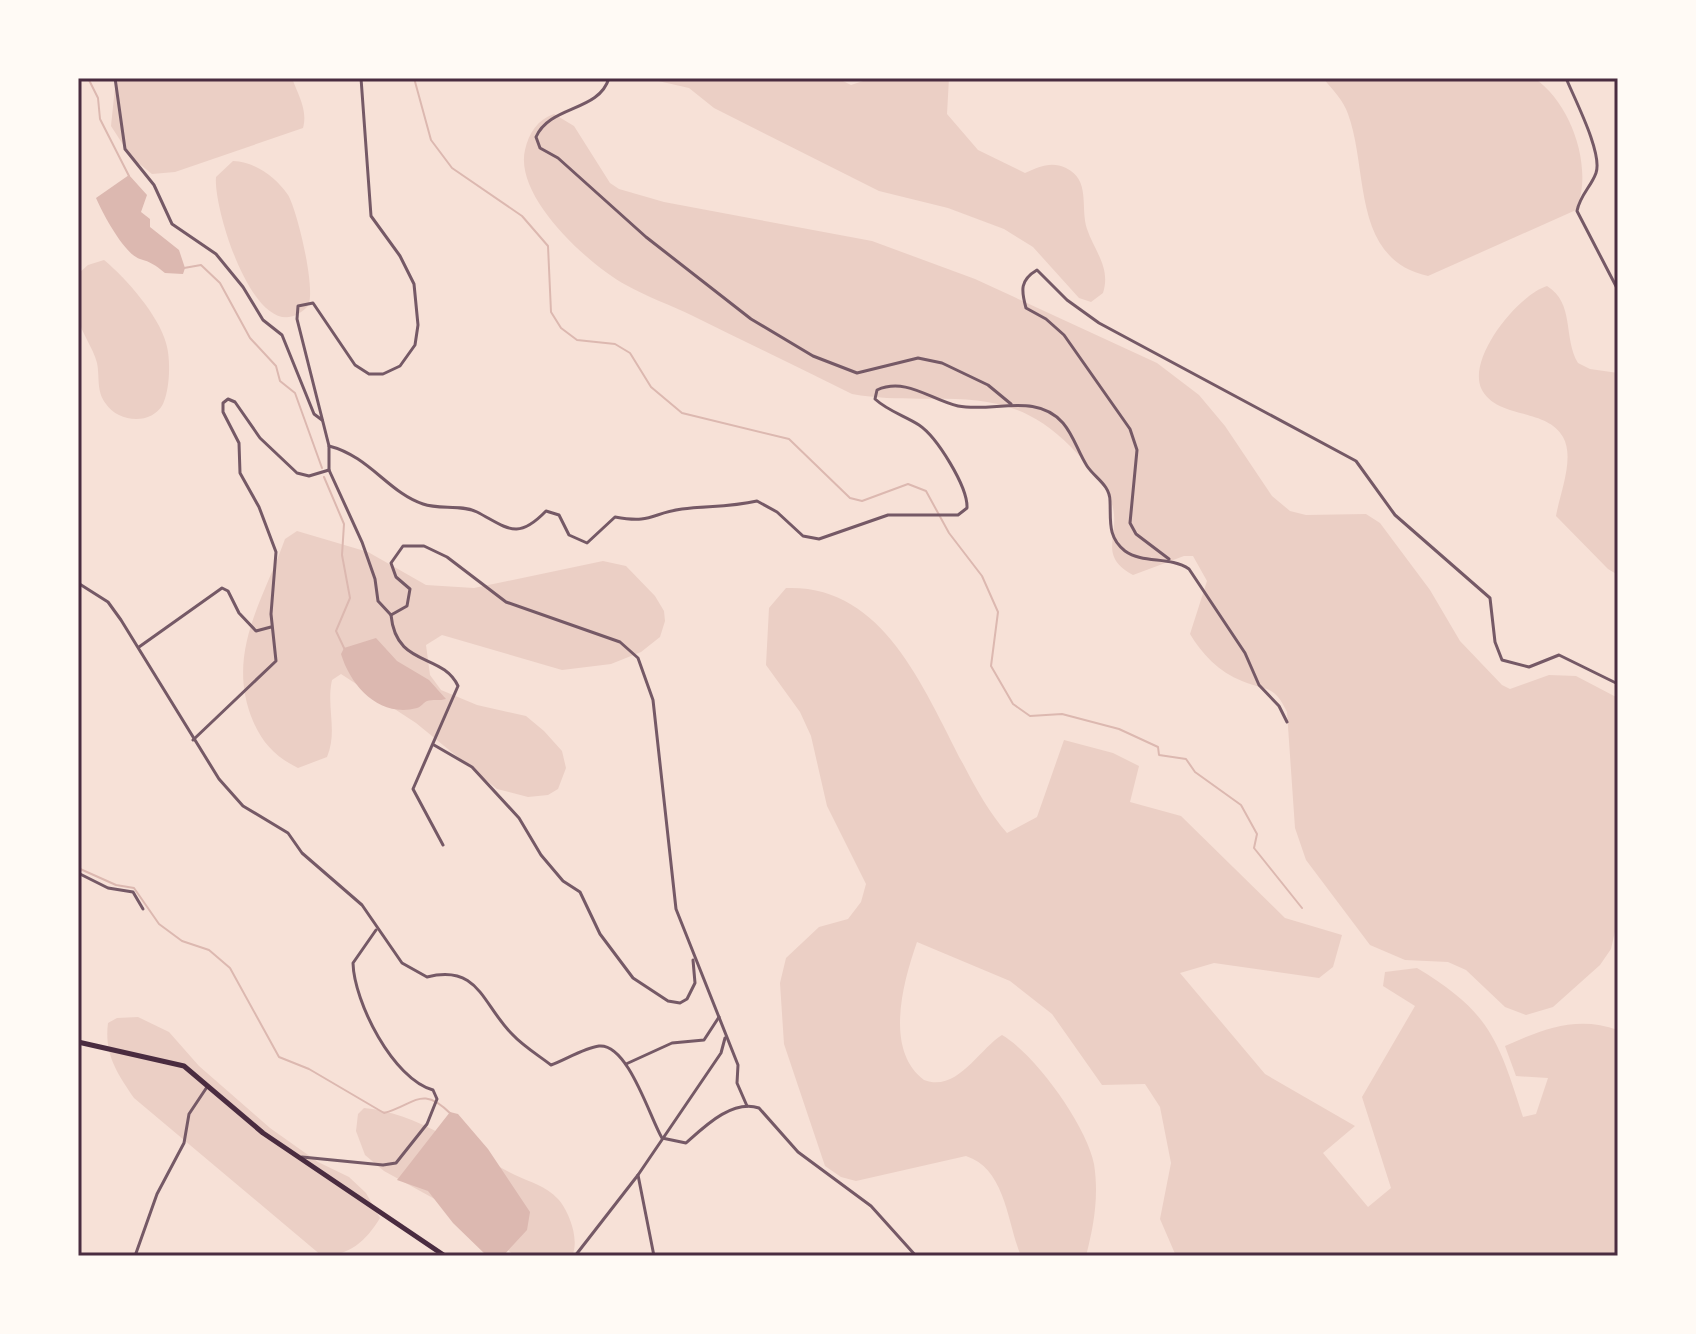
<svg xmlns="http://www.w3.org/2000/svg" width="1696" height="1334" font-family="'Roboto Condensed',sans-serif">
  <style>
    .green { fill: #ebcfc5 }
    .water { fill: #dcb8b0 }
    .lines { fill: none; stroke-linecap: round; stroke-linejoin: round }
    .stream { stroke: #dcb8b0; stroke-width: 2 }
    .minor { stroke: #755966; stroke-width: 3 }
    .primary { stroke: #4a2c40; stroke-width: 5 }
    .neatline { fill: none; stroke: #4a2c40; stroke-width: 3 }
  </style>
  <rect width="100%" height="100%" fill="#f7e1d7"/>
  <g class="green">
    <path d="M116 78H292C298 95 308 110 303 128L175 172 152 174 131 157 111 126Z"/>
    <path d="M645 78H837L851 85 872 78H949L947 114 978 150 1025 173C1039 167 1051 161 1066 168 1091 180 1080 207 1087 229 1095 252 1111 268 1103 293L1091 302 1079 298 1033 247 1004 229 948 208 879 191 714 108 689 88Z"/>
    <path d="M1323 78H1534C1572 103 1594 170 1576 210L1428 276C1351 259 1369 171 1348 114 1344 101 1332 89 1323 78Z"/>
    <path d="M554 114 574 126 610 183 619 189 664 202 872 241 975 279 1157 363 1199 395 1225 426 1272 496 1290 511 1306 515 1366 514 1380 523 1430 590 1460 641 1502 685 1510 689 1549 675 1576 676 1618 698V918L1611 949 1600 965 1553 1007 1526 1015 1505 1007 1466 970 1448 962 1405 960 1370 945 1306 860 1295 828 1287 712C1274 684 1266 691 1242 681 1219 672 1202 654 1190 634L1207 581 1193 556H1184L1133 575C1095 554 1123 535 1111 501 1103 479 1087 464 1071 447 1002 376 936 409 852 394 799 368 746 342 693 316 671 305 647 297 626 285 589 265 514 197 525 150 529 133 537 120 554 114Z"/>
    <path d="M233 161C255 162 275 176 288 195 297 209 318 296 307 307 258 357 213 209 216 177Z"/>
    <path d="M104 260C126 278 159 316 166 343 171 359 170 389 163 404 151 426 118 422 106 404 96 391 100 378 97 363 93 347 81 333 78 317 76 304 78 288 78 274L88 265Z"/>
    <path d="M1547 286C1575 303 1563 338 1578 363L1590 369 1618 373V575L1608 569 1556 516C1560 493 1575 458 1563 437 1546 407 1496 420 1481 388 1468 357 1518 295 1547 286Z"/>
    <path d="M297 531 368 552 426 585 474 588 603 561 626 566 655 596 664 611 665 621 660 637 641 652 611 664 562 670 442 635 426 645 430 675 441 690 477 705 526 716 544 731 562 751 566 768 558 789 548 795 528 797 497 789 416 723 341 674 332 680C326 707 338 731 327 757L298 768C276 757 263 744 253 721 225 654 263 601 285 539Z"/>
    <path d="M786 588C913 583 941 759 1007 833L1037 817 1064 740 1113 753 1139 766 1130 802 1181 816 1285 918 1342 935 1333 967 1319 978 1214 963 1180 973 1265 1074 1355 1126 1323 1153 1368 1207 1391 1188 1362 1097 1415 1006 1383 986 1385 972 1417 968C1490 1012 1498 1039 1523 1117L1536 1114 1548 1078 1516 1076 1505 1046C1543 1029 1577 1015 1618 1030V1256H1176L1160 1219 1171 1163 1160 1107 1145 1084 1102 1085 1052 1014 1010 981 917 942C903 982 884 1050 924 1080 957 1093 979 1049 1002 1035 1035 1054 1087 1126 1094 1164 1099 1196 1094 1225 1086 1256H1021C1007 1223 1006 1169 966 1156L856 1181 841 1177 825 1166 784 1044 780 983 786 958 819 927 848 919 861 902 866 884 827 806 811 736 800 712 766 665 769 608Z"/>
    <path d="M138 1017 169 1032 199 1066 270 1128 318 1162 349 1177 366 1193 380 1218C366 1241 349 1256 322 1256L134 1098C117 1073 104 1054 108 1023L117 1018Z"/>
    <path d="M364 1108C420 1113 466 1151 515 1175 530 1182 546 1186 558 1199 569 1211 580 1240 572 1256H515L469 1218 384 1171 365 1155 356 1131 358 1114Z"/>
  </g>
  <g class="water">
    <path d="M129 175 147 195 141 212 150 219V227L179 250 185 268 183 274 165 273C155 265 151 262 140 259 124 254 102 212 96 198Z"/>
    <path d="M376 638 397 661 429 680 446 699C440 701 432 699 427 701 423 703 421 707 417 708 380 718 351 687 341 654L344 648Z"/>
    <polygon points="450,1112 458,1114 488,1149 530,1212 527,1230 503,1256 487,1256 453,1223 428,1191 397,1180"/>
  </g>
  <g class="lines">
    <g class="stream">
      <polyline points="88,78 98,98 100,119 129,176"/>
      <polyline points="414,78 431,140 452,168 522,216 548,246 551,312 561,328 577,340 615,344 630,353 651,387 682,413 789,439 850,498 862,501 908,484 926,491 949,533 982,576 998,612 991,666 1013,704 1030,716 1062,714 1119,729 1158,747 1159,755 1186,759 1195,772 1241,805 1257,834 1254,848 1302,908"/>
      <polyline points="184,268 201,265 220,283 250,338 276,366 280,381 295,393 322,468"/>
      <polyline points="324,477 344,524 342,555 350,598 336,631 345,650"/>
      <path d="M78 868 116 885 134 888 159 924 182 941 209 950 230 968 279 1057 309 1069 384 1113C415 1105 421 1084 451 1114"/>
    </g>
    <g class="minor">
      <polyline points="115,78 125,149 154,185 172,224 216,254 243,287 263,320 282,335 314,414 322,420"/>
      <polyline points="361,78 371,216 400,256 414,284 418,325 415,345 400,366 383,374 369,374 355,365 313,303 298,306 297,319 329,446 329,470 362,542 375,579 378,601 391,615 407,606 410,589 396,577 391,563 403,546 424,546 447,557 506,602 620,642 638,658 653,700 676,909 738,1065 737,1083 747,1106"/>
      <path d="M609 78C599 112 550 105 536 137L540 148 558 158 646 237 751 319 813 356 857 373 918 358 942 363 988 385 1011 404"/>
      <path d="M1566 78C1574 98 1603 153 1596 173 1591 187 1580 195 1577 211L1618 290"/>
      <path d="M329 446C369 456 389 493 423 504 439 510 461 504 477 512 508 528 517 541 546 511L559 515 569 535 587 543 615 517C653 524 651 513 682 509 708 506 731 507 757 501L777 512 803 536 819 539 888 515H958L967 508C968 487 937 437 919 425 905 416 888 411 875 399L877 390C906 377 931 400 958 406 993 413 1036 392 1063 423 1074 436 1078 452 1087 466 1095 478 1110 485 1110 501 1111 520 1107 537 1125 551 1143 564 1170 556 1189 569L1245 653 1259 685 1279 706 1287 722"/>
      <path d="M1169 559 1136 534 1130 523 1137 450 1130 429 1064 335 1046 319 1026 308C1021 290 1020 280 1037 270L1067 300 1099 323 1356 461 1395 515 1490 598 1495 642 1502 660 1529 667 1559 655 1618 684"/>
      <path d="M78 583 108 602 121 620 219 779 243 806 288 833 302 853 362 905 402 963 427 977C479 964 482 1004 512 1034 523 1046 538 1055 551 1065 565 1060 584 1048 599 1046 628 1043 650 1118 662 1138L686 1143C704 1127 732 1099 759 1108L798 1152 871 1206 916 1256"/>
      <path d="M391 615C396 668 442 652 458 686L413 789 443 845"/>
      <polyline points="139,647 222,588 228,591 239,613 256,631 271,627"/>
      <polyline points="193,740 276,661 271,614 276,552 259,507 240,473 239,443 223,412 223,403 228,399 235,402 260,438 297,473 309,476 329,470"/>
      <polyline points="434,745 472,767 519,818 541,855 563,881 580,892 600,934 633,978 668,1001 680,1003 687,999 695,983 693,960"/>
      <polyline points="78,873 108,888 133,892 143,909"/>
      <polyline points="626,1064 672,1043 704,1040 719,1017"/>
      <path d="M302 1157 383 1165 396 1163 427 1124 437 1099 433 1090C393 1079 354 1002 353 963L376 930"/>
      <polyline points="638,1175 654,1256"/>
      <polyline points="135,1256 157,1194 184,1143 189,1114 207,1087"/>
      <polyline points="575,1256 638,1175 721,1053 725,1038"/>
    </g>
    <polyline class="primary" points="78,1042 184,1066 263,1133 445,1256"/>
  </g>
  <rect width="1696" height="1334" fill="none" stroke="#fffaf5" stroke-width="160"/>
  <rect x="80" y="80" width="1536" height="1174" class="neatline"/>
</svg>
